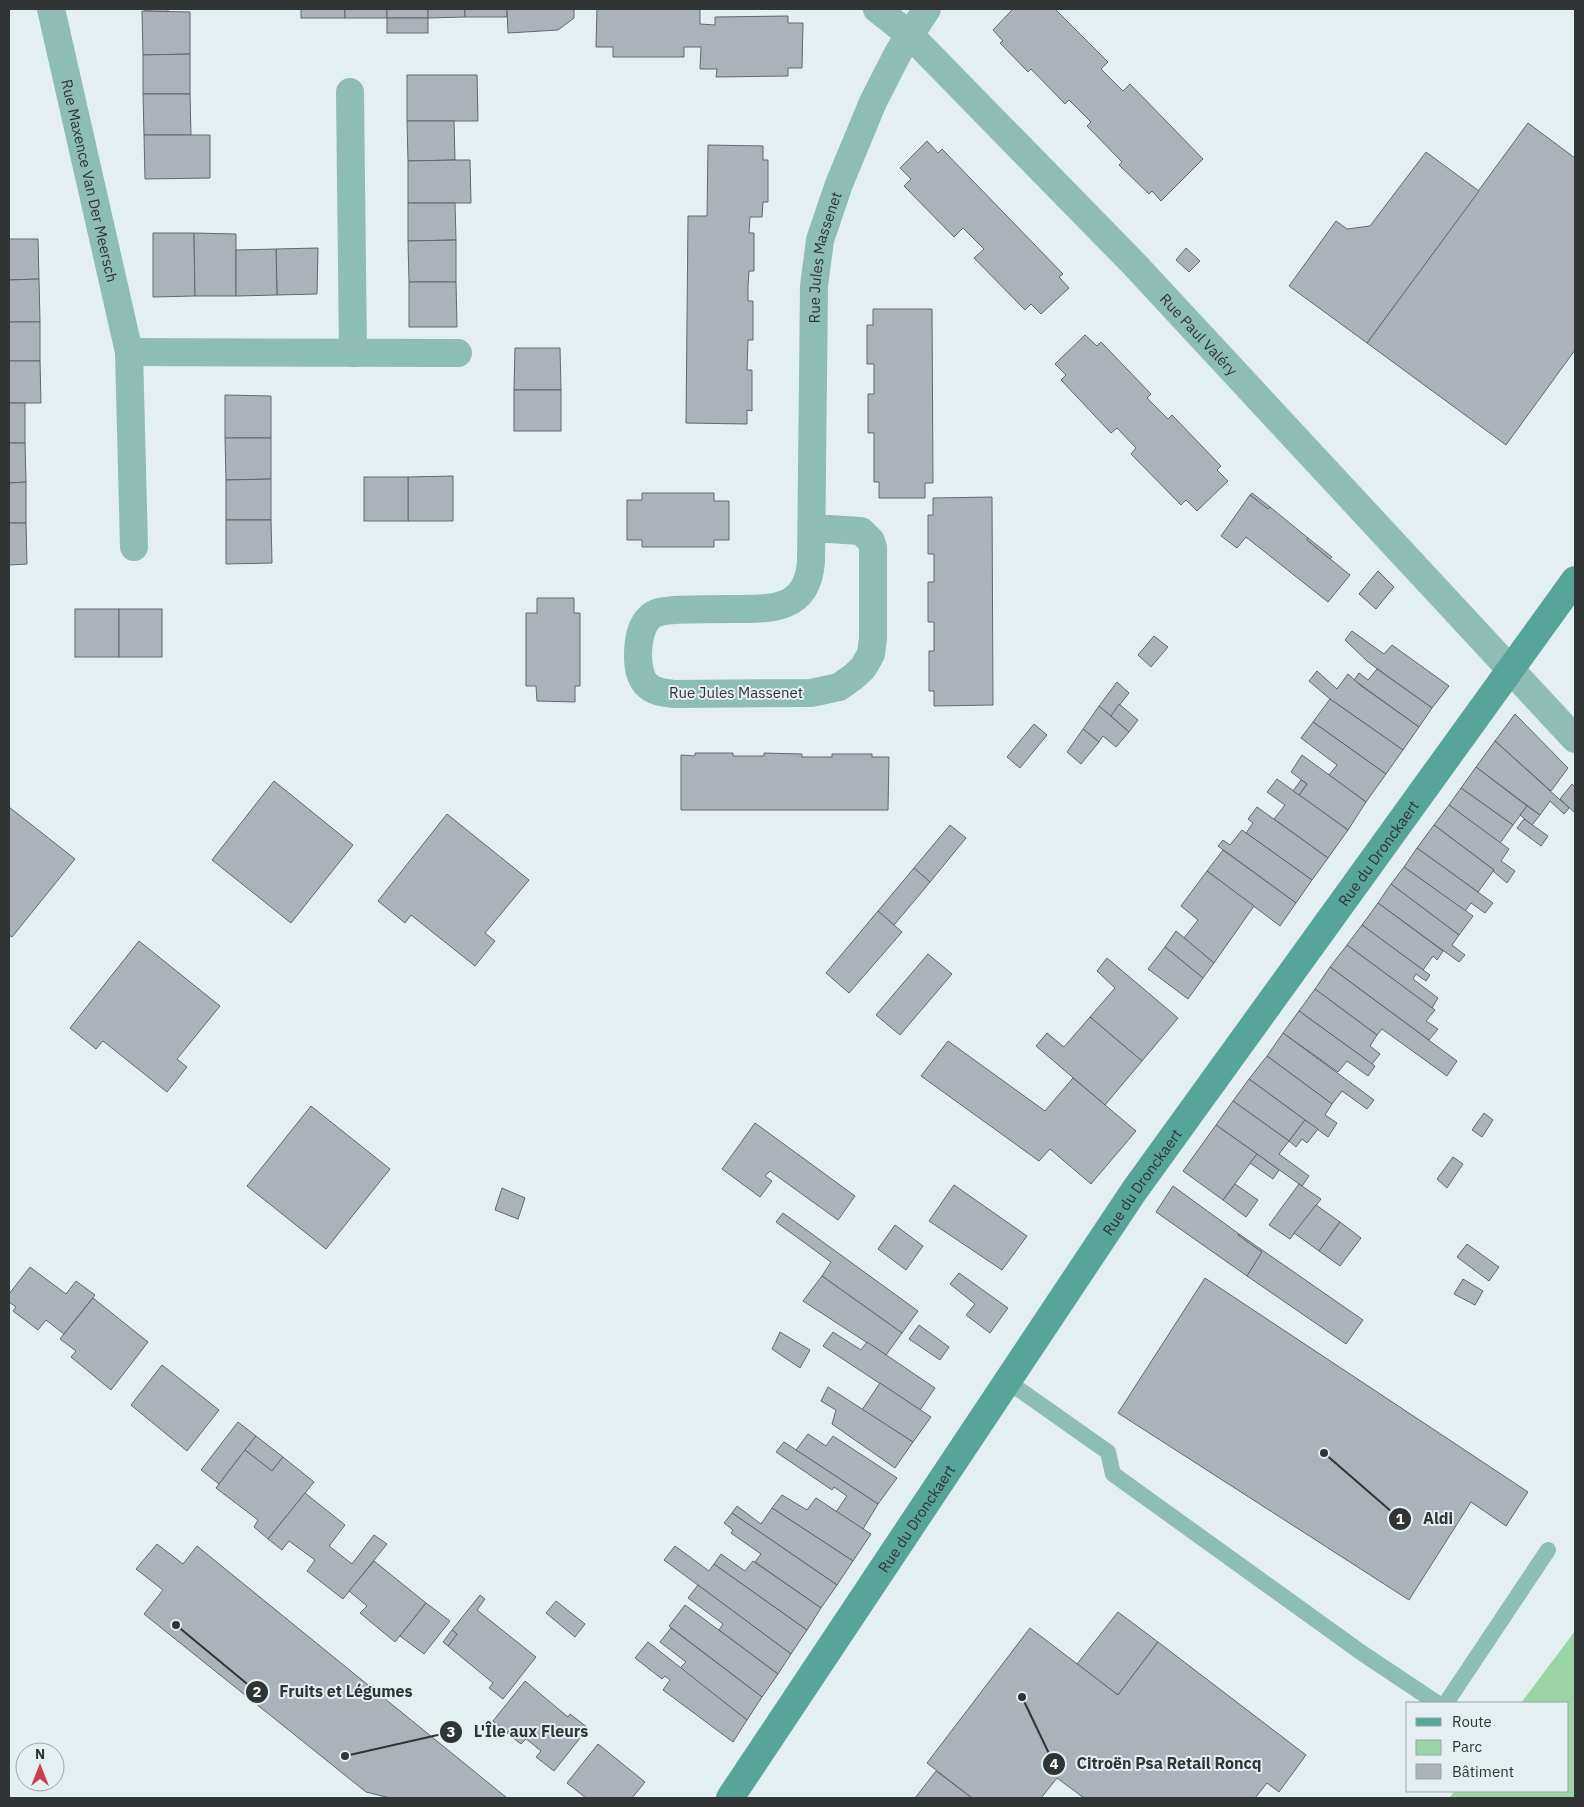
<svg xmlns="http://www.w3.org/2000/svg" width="1584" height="1807" font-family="'IBM Plex Sans',sans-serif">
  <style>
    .green { fill: #9bd5a7 }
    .building { fill: #abb2b9; stroke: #62686e }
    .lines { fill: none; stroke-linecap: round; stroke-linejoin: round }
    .service { stroke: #8dbdb4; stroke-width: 16 }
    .minor { stroke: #8dbdb4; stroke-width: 28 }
    .secondary { stroke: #57a499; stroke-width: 28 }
    .labels { text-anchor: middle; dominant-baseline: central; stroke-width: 4; stroke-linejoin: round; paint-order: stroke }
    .street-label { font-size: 15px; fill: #303435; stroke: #e4eff2 }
    .leader { fill: none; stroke: #303435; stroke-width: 2 }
    .callout-dot { fill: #303435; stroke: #e4eff2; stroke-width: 2 }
    .mark-label { font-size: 15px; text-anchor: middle; font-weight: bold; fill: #fff }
    .callout-label { font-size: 16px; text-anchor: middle; font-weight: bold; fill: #303435; stroke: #e4eff2; stroke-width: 4; stroke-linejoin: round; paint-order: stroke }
  </style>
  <rect width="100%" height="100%" fill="#e4eff2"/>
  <polygon class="green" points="1575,1631 1575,1798 1449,1798 1455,1791 1568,1791 1568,1703 1521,1703"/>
  <g class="building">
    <polygon points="145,9 168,9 168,12 145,11"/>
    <rect x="301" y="9" width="44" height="9"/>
    <rect x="345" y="9" width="42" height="9"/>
    <rect x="387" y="9" width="41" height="9"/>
    <polygon points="428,9 465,9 465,17 428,18"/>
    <rect x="465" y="9" width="42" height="8"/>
    <polygon points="507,9 574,9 574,18 558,30 508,33"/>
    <polygon points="597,9 700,9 700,24 715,25 715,17 788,16 788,23 803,23 802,68 788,68 788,76 716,77 717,69 700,69 701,47 684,47 684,57 613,57 613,47 596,47"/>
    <polygon points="1013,9 1055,9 1108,62 1101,69 1123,91 1130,84 1203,159 1161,201 1152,191 1149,194 1119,165 1122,162 1087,126 1091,122 1069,100 1065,104 1031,69 1028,72 1000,43 1003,41 993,30"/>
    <polygon points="142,11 190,12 190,54 143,55"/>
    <rect x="387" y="18" width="41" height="15"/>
    <polygon points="190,54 190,94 143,94 143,55"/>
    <polygon points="407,75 477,75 478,121 407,121"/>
    <polygon points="143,94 190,94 191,135 144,135"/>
    <polygon points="407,121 454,121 455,160 408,161"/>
    <polygon points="1528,123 1575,158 1575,350 1506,445 1367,343"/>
    <polygon points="144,135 210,135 210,178 145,179"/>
    <polygon points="927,141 938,153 942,149 1063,274 1059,277 1069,288 1041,314 1031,304 1025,310 974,258 984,249 963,228 954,237 904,186 911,179 900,168"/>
    <polygon points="708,145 763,146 763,160 768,160 768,202 763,202 762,217 750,217 749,233 754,233 754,271 749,271 748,286 748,301 753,301 753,340 748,340 747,370 752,370 752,411 747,410 747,424 686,423 688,216 707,216"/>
    <polygon points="1426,152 1479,191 1367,343 1289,286 1336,221 1347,229 1370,226"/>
    <polygon points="455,160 470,160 471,203 408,203 408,161"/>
    <polygon points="408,203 455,203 456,240 408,241"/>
    <polygon points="153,233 194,233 195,296 153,297"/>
    <polygon points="194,233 236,234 236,296 195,296"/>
    <polygon points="9,239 38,239 39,279 9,280"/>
    <polygon points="456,240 456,282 409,282 408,241"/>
    <polygon points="318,248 317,294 277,295 276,249"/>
    <polygon points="1186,248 1200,261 1189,272 1176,260"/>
    <polygon points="276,249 277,295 236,296 236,250"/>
    <polygon points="39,279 40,322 9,322 9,280"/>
    <polygon points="409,282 456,282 457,327 409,327"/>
    <polygon points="873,309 932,309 933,483 925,483 925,498 879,498 879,482 874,482 874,433 868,433 868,394 874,394 874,364 867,364 867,325 873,325"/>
    <rect x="9" y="322" width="31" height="39"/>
    <polygon points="1085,335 1097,346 1101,342 1151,394 1147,398 1168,419 1172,415 1221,466 1217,470 1228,481 1197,511 1186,500 1181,505 1131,454 1136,448 1117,428 1111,433 1061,380 1066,375 1055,364"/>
    <polygon points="515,348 560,348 561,390 514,390"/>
    <polygon points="9,361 40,361 41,403 9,403"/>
    <rect x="514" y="390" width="47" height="41"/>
    <polygon points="225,395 271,396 271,438 225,438"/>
    <rect x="9" y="403" width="16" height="40"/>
    <polygon points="225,438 271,438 271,479 226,480"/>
    <polygon points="9,443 25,443 26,482 9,483"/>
    <polygon points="453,476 453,521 408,521 408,477"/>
    <rect x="364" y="477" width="44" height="44"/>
    <polygon points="271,479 271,520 226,520 226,480"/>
    <polygon points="26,482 26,523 9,523 9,483"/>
    <polygon points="642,493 714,493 714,501 729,501 729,540 714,540 714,547 642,547 642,540 627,540 627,500 642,500"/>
    <polygon points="1252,493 1270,507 1268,509 1250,495"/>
    <polygon points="1250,495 1268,509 1270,507 1308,538 1307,540 1350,575 1328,602 1246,537 1237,548 1221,536"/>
    <polygon points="992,497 993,705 934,706 934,691 929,691 929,651 934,651 934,622 928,622 928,582 934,582 934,554 928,554 928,515 933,515 933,498"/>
    <polygon points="226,520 271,520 272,563 226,564"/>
    <polygon points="9,523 26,523 27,564 9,565"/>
    <polygon points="1308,538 1332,557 1330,559 1307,540"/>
    <polygon points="1378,571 1394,587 1376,609 1359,594"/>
    <polygon points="537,598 574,598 574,613 580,613 580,686 575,686 575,702 537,701 536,686 526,686 526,613 537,613"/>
    <rect x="75" y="609" width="44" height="48"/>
    <rect x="119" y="609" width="43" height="48"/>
    <polygon points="1352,631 1384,654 1392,645 1449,686 1432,708 1368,662 1345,640"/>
    <polygon points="1154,636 1168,647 1151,667 1138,655"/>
    <polygon points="1377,669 1432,708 1419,727 1354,680 1359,673 1368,680"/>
    <polygon points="1317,671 1337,689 1348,674 1360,685 1419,727 1403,750 1330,699 1309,681"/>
    <polygon points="1117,682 1129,693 1111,716 1099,706"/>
    <polygon points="1330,699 1403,750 1386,774 1313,722"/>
    <polygon points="1119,704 1138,720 1129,732 1111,716"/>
    <polygon points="1099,706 1129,732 1116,747 1103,736 1099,742 1083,729"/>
    <polygon points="1515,714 1568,768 1551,791 1495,741"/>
    <polygon points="1313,722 1386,774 1366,802 1329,775 1337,765 1301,738"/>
    <polygon points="1034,724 1047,735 1020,768 1007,757"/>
    <polygon points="1083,729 1099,742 1081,764 1067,752"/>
    <polygon points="1495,741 1569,808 1564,814 1550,801 1540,815 1476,767"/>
    <polygon points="695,753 733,753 733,756 764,756 764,753 802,754 802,757 832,757 832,754 872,754 872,757 889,757 888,810 681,810 681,755 695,756"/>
    <polygon points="1302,755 1366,802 1348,830 1299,795 1307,784 1291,772"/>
    <polygon points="1476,767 1527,806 1513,825 1461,788"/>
    <polygon points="1277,779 1348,830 1328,858 1274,819 1285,805 1267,792"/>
    <polygon points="1301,780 1307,784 1299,795 1293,791"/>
    <polygon points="274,781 353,845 291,923 212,860"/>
    <polygon points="1572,784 1575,787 1575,813 1560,799"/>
    <polygon points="1461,788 1513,825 1500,843 1449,805"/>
    <polygon points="1449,805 1509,849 1501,861 1515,871 1507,883 1493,871 1494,870 1434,825"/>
    <polygon points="1527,806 1540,815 1532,825 1520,815"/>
    <polygon points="9,807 75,859 12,937 9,935"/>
    <polygon points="1257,807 1328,858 1312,880 1246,833 1253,823 1248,819"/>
    <polygon points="447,814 529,880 485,933 495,941 475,966 411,915 405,923 378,901"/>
    <polygon points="1524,819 1548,836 1541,846 1517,828"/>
    <polygon points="950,825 966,838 930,882 914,868"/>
    <polygon points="1434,825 1494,870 1478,892 1417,848"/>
    <polygon points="1242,830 1312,880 1296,903 1218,846 1223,840 1230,845"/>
    <polygon points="1417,848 1493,903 1485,913 1471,903 1465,911 1404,867"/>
    <polygon points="1223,850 1296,903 1280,926 1207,871"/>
    <polygon points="1404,867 1473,916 1459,935 1391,884"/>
    <polygon points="914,868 930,882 894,925 878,911"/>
    <polygon points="1207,871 1254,906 1214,963 1184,938 1198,920 1181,906"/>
    <polygon points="1391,884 1459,935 1452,945 1465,955 1459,962 1378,903"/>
    <polygon points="1378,903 1443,951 1437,960 1433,956 1423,970 1362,925"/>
    <polygon points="878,911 902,932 849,993 826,973"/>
    <polygon points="1362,925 1430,975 1426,981 1416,974 1413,979 1438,998 1432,1008 1347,945"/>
    <polygon points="1176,931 1214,963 1203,978 1165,947"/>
    <polygon points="139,941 220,1006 177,1059 187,1067 167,1092 103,1041 96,1049 70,1028"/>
    <polygon points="1347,945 1435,1010 1426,1021 1438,1029 1429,1040 1330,967"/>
    <polygon points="1165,947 1203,978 1188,999 1148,969"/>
    <polygon points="928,954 952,974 900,1035 876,1015"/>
    <polygon points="1107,958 1178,1018 1142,1061 1090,1017 1115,988 1097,971"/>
    <polygon points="1330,967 1457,1061 1447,1076 1382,1029 1377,1035 1315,989"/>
    <polygon points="1315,989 1377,1035 1370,1046 1380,1054 1372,1064 1299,1011"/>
    <polygon points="1299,1011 1375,1066 1368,1076 1347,1061 1338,1072 1283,1033"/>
    <polygon points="1090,1017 1142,1061 1105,1105 1036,1046 1047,1033 1064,1047"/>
    <polygon points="1283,1033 1374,1100 1367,1109 1342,1091 1332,1104 1267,1056"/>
    <polygon points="948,1041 1045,1111 1073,1078 1136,1131 1091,1184 1050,1149 1039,1161 921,1076"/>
    <polygon points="1267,1056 1332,1104 1325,1115 1337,1123 1328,1137 1249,1079"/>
    <polygon points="1249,1079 1305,1120 1289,1141 1233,1101"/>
    <polygon points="1233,1101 1289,1141 1279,1154 1309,1176 1302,1186 1216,1125"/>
    <polygon points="311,1106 390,1169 326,1249 247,1186"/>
    <polygon points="1484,1113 1493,1120 1482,1137 1472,1130"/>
    <polygon points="1305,1120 1318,1129 1307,1143 1302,1139 1296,1147 1289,1141"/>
    <polygon points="755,1123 855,1196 838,1220 770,1171 765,1176 772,1181 760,1197 722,1169"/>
    <polygon points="1216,1125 1257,1154 1223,1200 1183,1171"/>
    <polygon points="1257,1154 1279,1170 1273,1179 1250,1163"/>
    <polygon points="1453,1157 1463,1164 1447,1188 1437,1179"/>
    <polygon points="1235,1184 1258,1200 1246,1217 1223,1200"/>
    <polygon points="1299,1184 1321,1199 1290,1239 1269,1225"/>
    <polygon points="954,1185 1027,1236 1002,1270 929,1221"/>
    <polygon points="1173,1186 1239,1234 1238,1235 1262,1252 1247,1276 1156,1212"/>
    <polygon points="502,1188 525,1198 518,1219 495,1210"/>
    <polygon points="1316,1205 1340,1222 1319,1251 1294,1233"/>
    <polygon points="783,1213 918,1311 902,1333 822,1276 831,1262 776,1222"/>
    <polygon points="1340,1222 1361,1238 1340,1266 1319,1251"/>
    <polygon points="895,1225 923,1246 906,1270 878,1249"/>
    <polygon points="1239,1234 1363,1320 1346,1344 1247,1276 1262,1252 1238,1235"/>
    <polygon points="1467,1244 1499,1267 1489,1281 1457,1257"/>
    <polygon points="30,1267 66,1294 76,1281 95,1295 64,1334 46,1320 38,1330 13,1311 16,1307 9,1302 9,1294"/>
    <polygon points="959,1273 1008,1308 990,1333 966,1315 975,1304 950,1284"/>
    <polygon points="822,1276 902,1333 886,1355 803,1301"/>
    <polygon points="1205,1278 1528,1492 1506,1526 1471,1502 1409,1600 1118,1413"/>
    <polygon points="1463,1279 1483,1291 1475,1305 1454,1294"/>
    <polygon points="93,1298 148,1342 111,1390 71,1357 76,1351 60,1339"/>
    <polygon points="919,1325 949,1347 940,1360 909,1339"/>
    <polygon points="780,1332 810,1350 800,1368 772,1349"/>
    <polygon points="833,1332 861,1350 867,1342 935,1388 920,1410 823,1346"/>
    <polygon points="162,1365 219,1410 187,1451 131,1405"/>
    <polygon points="880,1383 931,1417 913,1442 862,1410"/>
    <polygon points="828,1387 913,1442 895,1468 832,1424 836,1410 821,1401"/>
    <polygon points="238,1422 256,1436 219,1484 201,1470"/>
    <polygon points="808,1434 826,1446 833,1436 897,1478 878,1504 796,1450"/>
    <polygon points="256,1436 283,1457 272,1471 245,1450"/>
    <polygon points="784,1442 878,1504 863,1529 836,1512 847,1496 834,1487 832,1490 776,1452"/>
    <polygon points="245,1450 272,1471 283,1457 314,1482 268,1539 254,1527 258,1520 216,1488"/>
    <polygon points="305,1493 345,1525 329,1546 352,1564 374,1535 387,1544 343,1599 307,1571 315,1560 289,1541 282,1550 268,1539"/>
    <polygon points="782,1495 807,1510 816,1498 871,1534 853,1561 772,1508"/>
    <polygon points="737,1506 761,1524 772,1508 853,1561 837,1585 732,1513"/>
    <polygon points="732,1513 837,1585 821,1608 755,1562 761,1554 731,1533 733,1530 724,1523"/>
    <polygon points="157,1544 183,1564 197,1546 507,1798 390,1798 366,1792 144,1614 163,1590 136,1569"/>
    <polygon points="675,1546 709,1571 714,1564 807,1630 791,1654 664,1560"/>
    <polygon points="721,1554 745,1571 753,1561 821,1608 807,1630 714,1564"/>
    <polygon points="374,1561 426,1603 395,1642 360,1613 367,1606 349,1591"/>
    <polygon points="698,1585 791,1654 778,1674 719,1630 723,1624 688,1598"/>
    <polygon points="480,1595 485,1599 477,1610 536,1657 503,1699 489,1688 493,1683 448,1646 457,1634 452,1630"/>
    <polygon points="556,1601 585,1624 575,1637 546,1613"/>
    <polygon points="426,1603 450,1621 424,1654 400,1636"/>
    <polygon points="685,1605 778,1674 762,1697 669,1626"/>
    <polygon points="1118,1612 1158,1642 1118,1695 1077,1664"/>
    <polygon points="671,1628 762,1697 747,1720 680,1668 686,1662 660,1642"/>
    <polygon points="1030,1628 1118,1695 1158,1642 1306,1755 1279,1792 1267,1783 1255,1798 1084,1798 1057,1778 1041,1798 972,1798 927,1763"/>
    <polygon points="452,1630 457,1634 448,1646 443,1642"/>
    <polygon points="648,1642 747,1720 733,1742 663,1690 670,1680 665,1676 662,1679 635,1658"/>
    <polygon points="525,1681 568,1717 570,1714 588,1728 554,1771 536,1757 541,1751 512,1727 507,1733 493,1721"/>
    <polygon points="512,1727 526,1739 521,1744 507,1733"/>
    <polygon points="598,1744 645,1782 632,1798 586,1798 567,1783"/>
    <polygon points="936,1771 972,1798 915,1798"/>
  </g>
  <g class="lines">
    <g class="service">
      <polyline points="1007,1381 1108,1452 1113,1474 1362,1653 1437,1703"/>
      <polyline points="1446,1703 1548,1550"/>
    </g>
    <g class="minor">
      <path id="s1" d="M51 9 129 352 134 547"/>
      <path id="s2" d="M877 9 910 35 1134 264 1575 739"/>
      <polyline points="350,92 353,353"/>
      <polyline points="129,352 458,353"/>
      <path id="s3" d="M812 528 861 531 871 541 873 548V638L871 654 863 668 853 677 839 687 811 693 674 694C664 693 653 692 646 684 634 671 636 630 649 618 655 611 665 611 674 610 693 609 713 609 733 609 771 609 807 611 811 562L814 286 820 240 839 184 873 102 898 53 927 9"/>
    </g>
    <path class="secondary" id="s4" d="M730 1798 1134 1191 1575 580"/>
  </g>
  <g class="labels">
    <g class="street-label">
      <text stroke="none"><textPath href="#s1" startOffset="176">Rue Maxence Van Der Meersch</textPath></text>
      <text stroke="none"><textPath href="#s3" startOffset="986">Rue Jules Massenet</textPath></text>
      <text stroke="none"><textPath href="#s2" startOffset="458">Rue Paul Valéry</textPath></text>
      <text x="736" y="692">Rue Jules Massenet</text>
      <text stroke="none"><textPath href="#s4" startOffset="1146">Rue du Dronckaert</textPath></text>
      <text stroke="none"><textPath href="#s4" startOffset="741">Rue du Dronckaert</textPath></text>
      <text stroke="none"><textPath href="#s4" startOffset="336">Rue du Dronckaert</textPath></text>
    </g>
  </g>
  <path class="leader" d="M1324 1453L1400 1519M176 1625L257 1692M345 1756L451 1732M1022 1697L1054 1764"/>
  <g class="callout-dot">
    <circle cx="1324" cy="1453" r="5"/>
    <circle cx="176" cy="1625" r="5"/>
    <circle cx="345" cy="1756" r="5"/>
    <circle cx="1022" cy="1697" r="5"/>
    <circle cx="1400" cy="1519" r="12"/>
    <circle cx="257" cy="1692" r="12"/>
    <circle cx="451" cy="1732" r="12"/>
    <circle cx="1054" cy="1764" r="12"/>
  </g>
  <g class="mark-label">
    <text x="1400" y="1524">1</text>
    <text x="257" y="1697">2</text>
    <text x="451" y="1737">3</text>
    <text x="1054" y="1769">4</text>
  </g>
  <g class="callout-label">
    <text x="1438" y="1524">Aldi</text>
    <text x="346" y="1697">Fruits et Légumes</text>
    <text x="531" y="1737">L'Île aux Fleurs</text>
    <text x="1169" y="1769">Citroën Psa Retail Roncq</text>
  </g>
  <rect width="1584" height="1807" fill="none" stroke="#303435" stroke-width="20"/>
  <rect x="1406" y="1702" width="162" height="90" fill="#e4eff2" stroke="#9ca4a6"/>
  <rect x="1416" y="1718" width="25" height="8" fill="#57a499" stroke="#9ca4a6"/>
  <text x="1452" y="1727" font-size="15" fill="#303435">Route</text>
  <rect x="1416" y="1740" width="25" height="15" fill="#9bd5a7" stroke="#9ca4a6"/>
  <text x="1452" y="1752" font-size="15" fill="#303435">Parc</text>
  <rect x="1416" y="1764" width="25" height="15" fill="#abb2b9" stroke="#9ca4a6"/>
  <text x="1452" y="1777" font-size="15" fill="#303435">Bâtiment</text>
  <g transform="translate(40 1767)"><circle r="24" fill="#e4eff2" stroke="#9ca4a6"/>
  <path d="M0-4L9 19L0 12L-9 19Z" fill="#cd3d52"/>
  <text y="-8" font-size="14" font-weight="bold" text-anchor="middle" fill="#303435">N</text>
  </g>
</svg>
